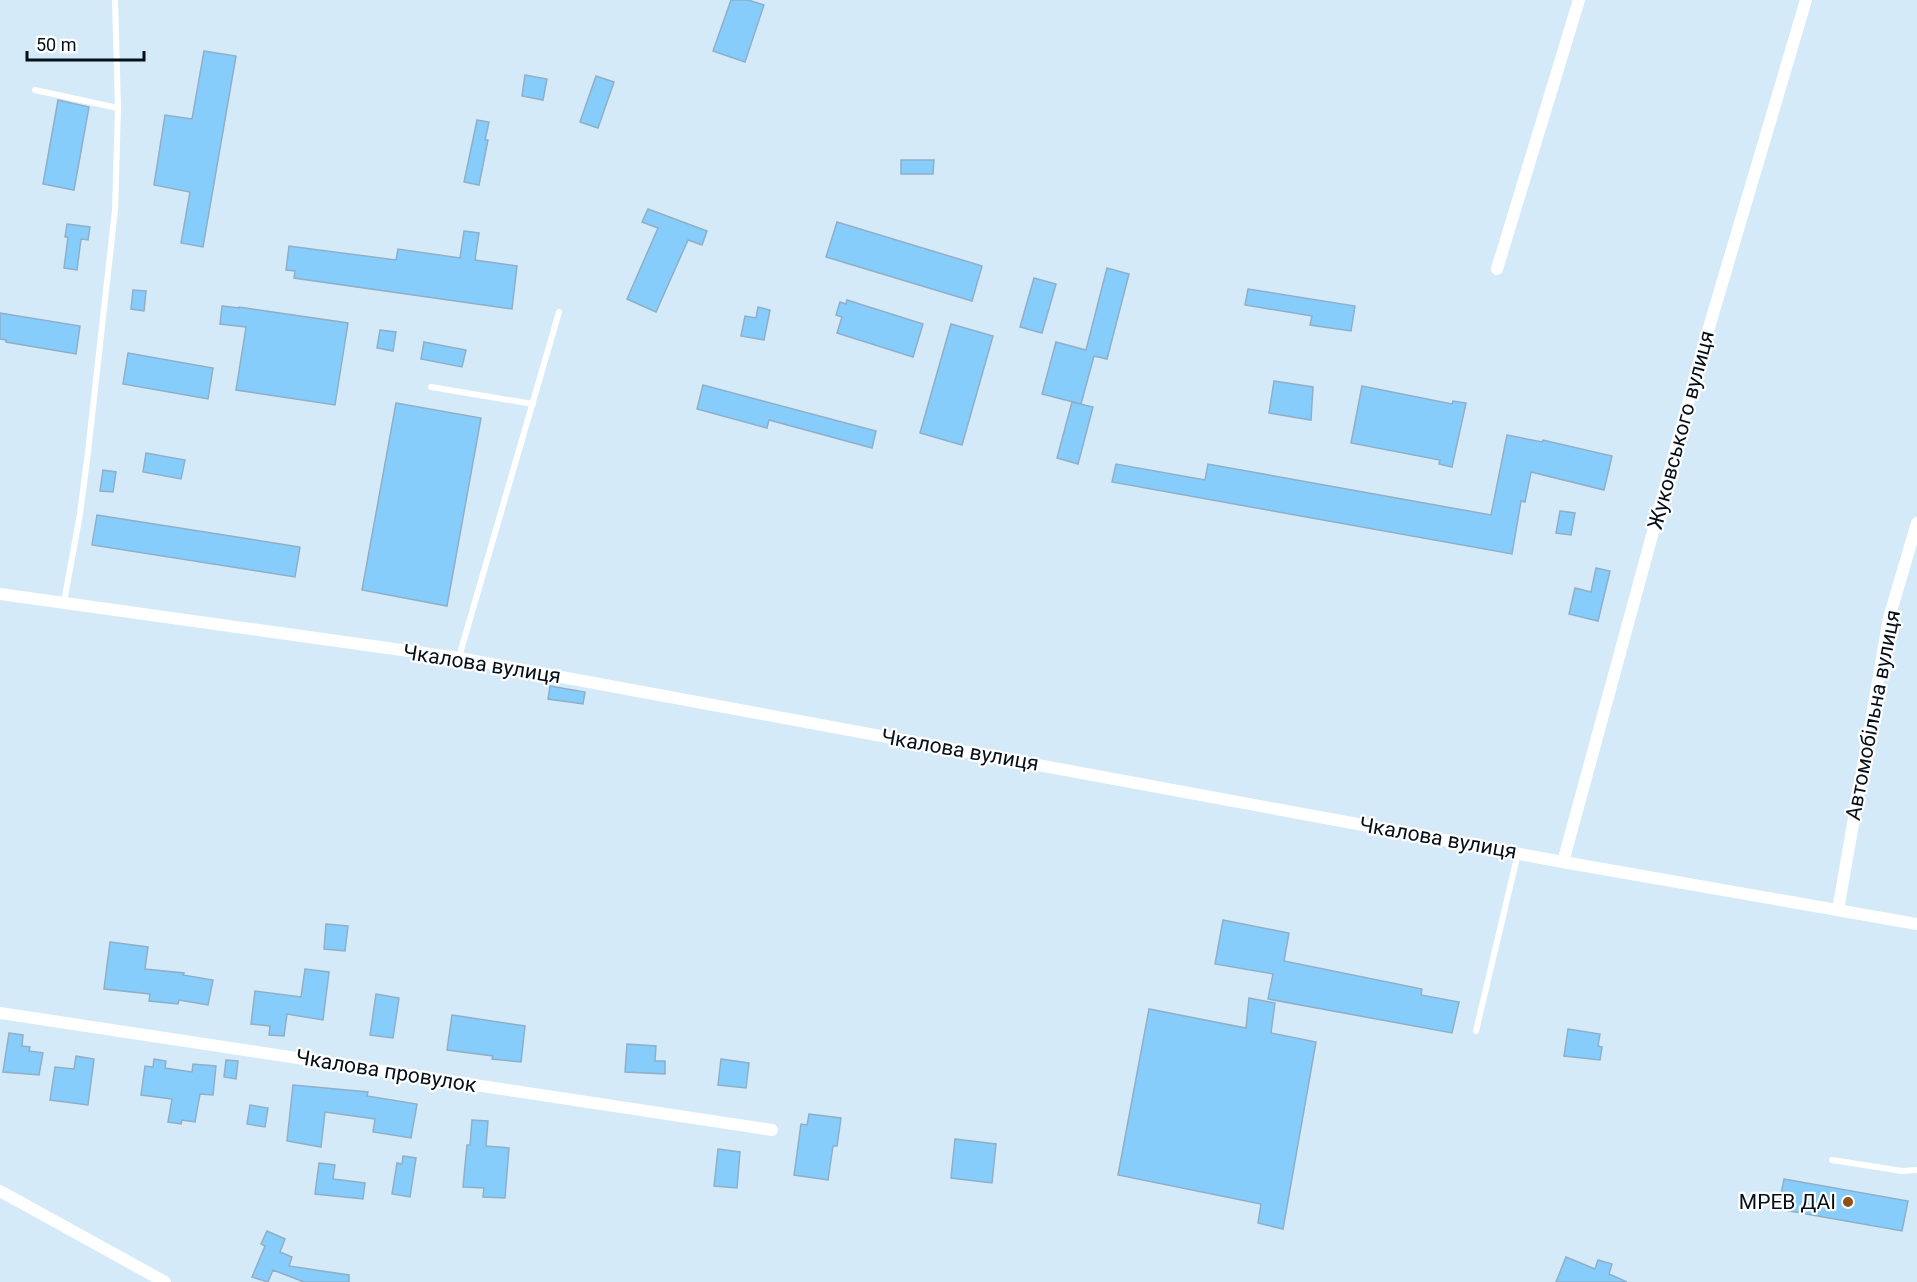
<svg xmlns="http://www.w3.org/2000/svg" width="1917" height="1282" font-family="Roboto,sans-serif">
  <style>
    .building { fill: #87cdfc; stroke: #8eafc7; stroke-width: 1.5 }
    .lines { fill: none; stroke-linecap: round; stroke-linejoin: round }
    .lane { stroke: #fff; stroke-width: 6 }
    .street { stroke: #fff; stroke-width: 12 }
    .poi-dot { fill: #8f5115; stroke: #fff; stroke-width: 2 }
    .labels { text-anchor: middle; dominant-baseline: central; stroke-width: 4.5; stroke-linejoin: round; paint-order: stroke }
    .street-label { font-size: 21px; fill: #040f18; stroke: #fff }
    .poi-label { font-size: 21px; fill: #040f18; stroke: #fff; text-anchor: end }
  </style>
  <rect width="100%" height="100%" fill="#d5eaf9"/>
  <g class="building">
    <polygon points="731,0 748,0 764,5 745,62 713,51"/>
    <polygon points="204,51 236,56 203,247 181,243 190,192 154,185 165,115 192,119"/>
    <polygon points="525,75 547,79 543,100 522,96"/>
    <polygon points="596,76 614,82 598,128 580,122"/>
    <polygon points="58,100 89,107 74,190 43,184"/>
    <polygon points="477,120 489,122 485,140 488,140 479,185 464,182"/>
    <polygon points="901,160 934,160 933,174 901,174"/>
    <polygon points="648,209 707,231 702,245 688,240 656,312 627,299 658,228 642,222"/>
    <polygon points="837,222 982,266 972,301 826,257"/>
    <polygon points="67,224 90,227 88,240 81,239 77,270 64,268 68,237 65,237"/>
    <polygon points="464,231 479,233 475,260 517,266 512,309 294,278 295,271 286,270 289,246 396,260 398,249 460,258"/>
    <polygon points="1107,268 1129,274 1107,359 1094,356 1081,404 1042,394 1056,342 1086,350"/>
    <polygon points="1034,278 1056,284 1042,333 1020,327"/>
    <polygon points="1248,289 1355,306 1351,331 1310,325 1312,316 1245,305"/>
    <polygon points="133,290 146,291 144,311 131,309"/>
    <polygon points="847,300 923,324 913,357 837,333 842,317 836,315 840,302 846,304"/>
    <polygon points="222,306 239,308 239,307 348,323 335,405 236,390 246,327 220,324"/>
    <polygon points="758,307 770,310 764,340 741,336 745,316 756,318"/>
    <polygon points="0,313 80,326 76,354 6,342 6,340 0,339"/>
    <polygon points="951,324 993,336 962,445 920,433"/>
    <polygon points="380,330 396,332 393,351 377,348"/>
    <polygon points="424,342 466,350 462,367 421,359"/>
    <polygon points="128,353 213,368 208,399 123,384"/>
    <polygon points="1274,381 1313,387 1311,420 1269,413"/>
    <polygon points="703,385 876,431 872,448 769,420 767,428 697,409"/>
    <polygon points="1362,386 1452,404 1453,401 1466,403 1452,467 1439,464 1440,460 1351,443"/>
    <polygon points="1072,402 1093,407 1078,464 1057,458"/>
    <polygon points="396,403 481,418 447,606 362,590"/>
    <polygon points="1507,435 1542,442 1543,440 1612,456 1604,490 1531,472 1525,502 1521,501 1512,554 1112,482 1116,464 1205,480 1208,464 1491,515"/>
    <polygon points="146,453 185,460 181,479 143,472"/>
    <polygon points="103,470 116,472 113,492 100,491"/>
    <polygon points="1560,511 1575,513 1571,535 1556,533"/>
    <polygon points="97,515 300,547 295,577 92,545"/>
    <polygon points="1596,568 1610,571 1598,621 1569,614 1575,588 1591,592"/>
    <polygon points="550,686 585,692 583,704 548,699"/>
    <polygon points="1223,920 1289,933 1284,961 1422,989 1421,995 1459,1002 1452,1033 1268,999 1273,974 1215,964"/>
    <polygon points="326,924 348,926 345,951 324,949"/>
    <polygon points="110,942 148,947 145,969 184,973 183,975 213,980 208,1005 179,1000 178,1004 149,1001 150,994 104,989"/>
    <polygon points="305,969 329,972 323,1020 287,1014 284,1036 269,1035 270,1026 251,1024 255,991 301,997"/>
    <polygon points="376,994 399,998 393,1038 370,1035"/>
    <polygon points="1249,998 1275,1003 1271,1033 1316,1042 1283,1229 1258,1223 1261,1204 1118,1175 1149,1009 1246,1028"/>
    <polygon points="452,1015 525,1026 521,1062 492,1059 493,1056 447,1050"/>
    <polygon points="1568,1029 1600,1034 1598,1046 1602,1047 1600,1060 1564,1056"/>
    <polygon points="9,1033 23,1035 22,1046 30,1047 29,1051 43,1053 39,1075 3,1072"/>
    <polygon points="627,1044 656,1046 655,1061 665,1061 665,1074 625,1072"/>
    <polygon points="76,1056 94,1059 88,1105 50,1100 55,1067 74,1069"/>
    <polygon points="154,1059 166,1061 165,1068 192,1072 193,1064 216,1066 213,1095 200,1094 195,1122 182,1120 181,1124 168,1122 172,1099 141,1095 145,1066 153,1067"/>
    <polygon points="721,1059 749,1063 746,1088 718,1085"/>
    <polygon points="226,1060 238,1061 236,1079 224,1077"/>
    <polygon points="293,1085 368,1092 367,1096 417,1104 411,1138 373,1132 375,1119 325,1112 321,1147 287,1141"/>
    <polygon points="250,1105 268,1108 265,1127 247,1124"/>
    <polygon points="809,1114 841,1118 837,1146 833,1146 828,1180 794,1175 801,1124 807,1125"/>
    <polygon points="472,1120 488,1121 486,1146 509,1148 505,1198 483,1197 484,1188 463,1187 467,1145 470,1145"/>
    <polygon points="955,1139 996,1144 992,1183 951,1178"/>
    <polygon points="718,1149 740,1152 737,1188 714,1186"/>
    <polygon points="403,1156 416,1158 410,1197 392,1194 397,1163 402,1164"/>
    <polygon points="319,1163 335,1165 333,1179 365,1183 363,1199 315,1194"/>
    <polygon points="1784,1179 1908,1201 1902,1231 1778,1209"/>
    <polygon points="267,1231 285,1239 280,1252 292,1257 289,1266 349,1275 349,1282 304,1282 273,1270 268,1282 252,1277 265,1246 261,1244"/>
    <polygon points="1566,1257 1595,1269 1598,1260 1612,1264 1609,1274 1627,1282 1556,1282"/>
  </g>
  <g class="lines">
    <g class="lane">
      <polyline points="35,90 118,108"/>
      <polyline points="431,387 533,404"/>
      <polyline points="64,602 80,514 88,452 115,210 118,108 115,0"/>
      <polyline points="459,657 559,312"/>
      <polyline points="1476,1031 1518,853"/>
      <polyline points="1832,1160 1902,1171 1917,1170"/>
    </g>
    <g class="street">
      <polyline points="1497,269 1579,0"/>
      <polyline points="0,594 459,658 1563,862 1917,924"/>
      <polyline points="1563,862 1705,341 1806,0"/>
      <polyline points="1838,910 1889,618 1917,523"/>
      <polyline points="0,1013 772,1130"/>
      <polyline points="0,1191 165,1282"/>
    </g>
  </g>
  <circle class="poi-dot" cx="1848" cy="1202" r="6"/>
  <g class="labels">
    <g class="street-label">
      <text transform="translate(1681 430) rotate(-75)">Жуковського вулиця</text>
      <text transform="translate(482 664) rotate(9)">Чкалова вулиця</text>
      <text transform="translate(1873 715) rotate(-79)">Автомобільна вулиця</text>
      <text transform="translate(960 750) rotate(10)">Чкалова вулиця</text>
      <text transform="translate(1438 838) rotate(10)">Чкалова вулиця</text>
      <text transform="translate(386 1071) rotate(9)">Чкалова провулок</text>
    </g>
    <g class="poi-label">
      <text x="1836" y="1202">МРЕВ ДАІ</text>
    </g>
  </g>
  <path d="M27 51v9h117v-9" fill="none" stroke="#040f18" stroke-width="3"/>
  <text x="36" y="51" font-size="18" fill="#040f18" stroke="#ffffff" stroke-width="4.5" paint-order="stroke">50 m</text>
</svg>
